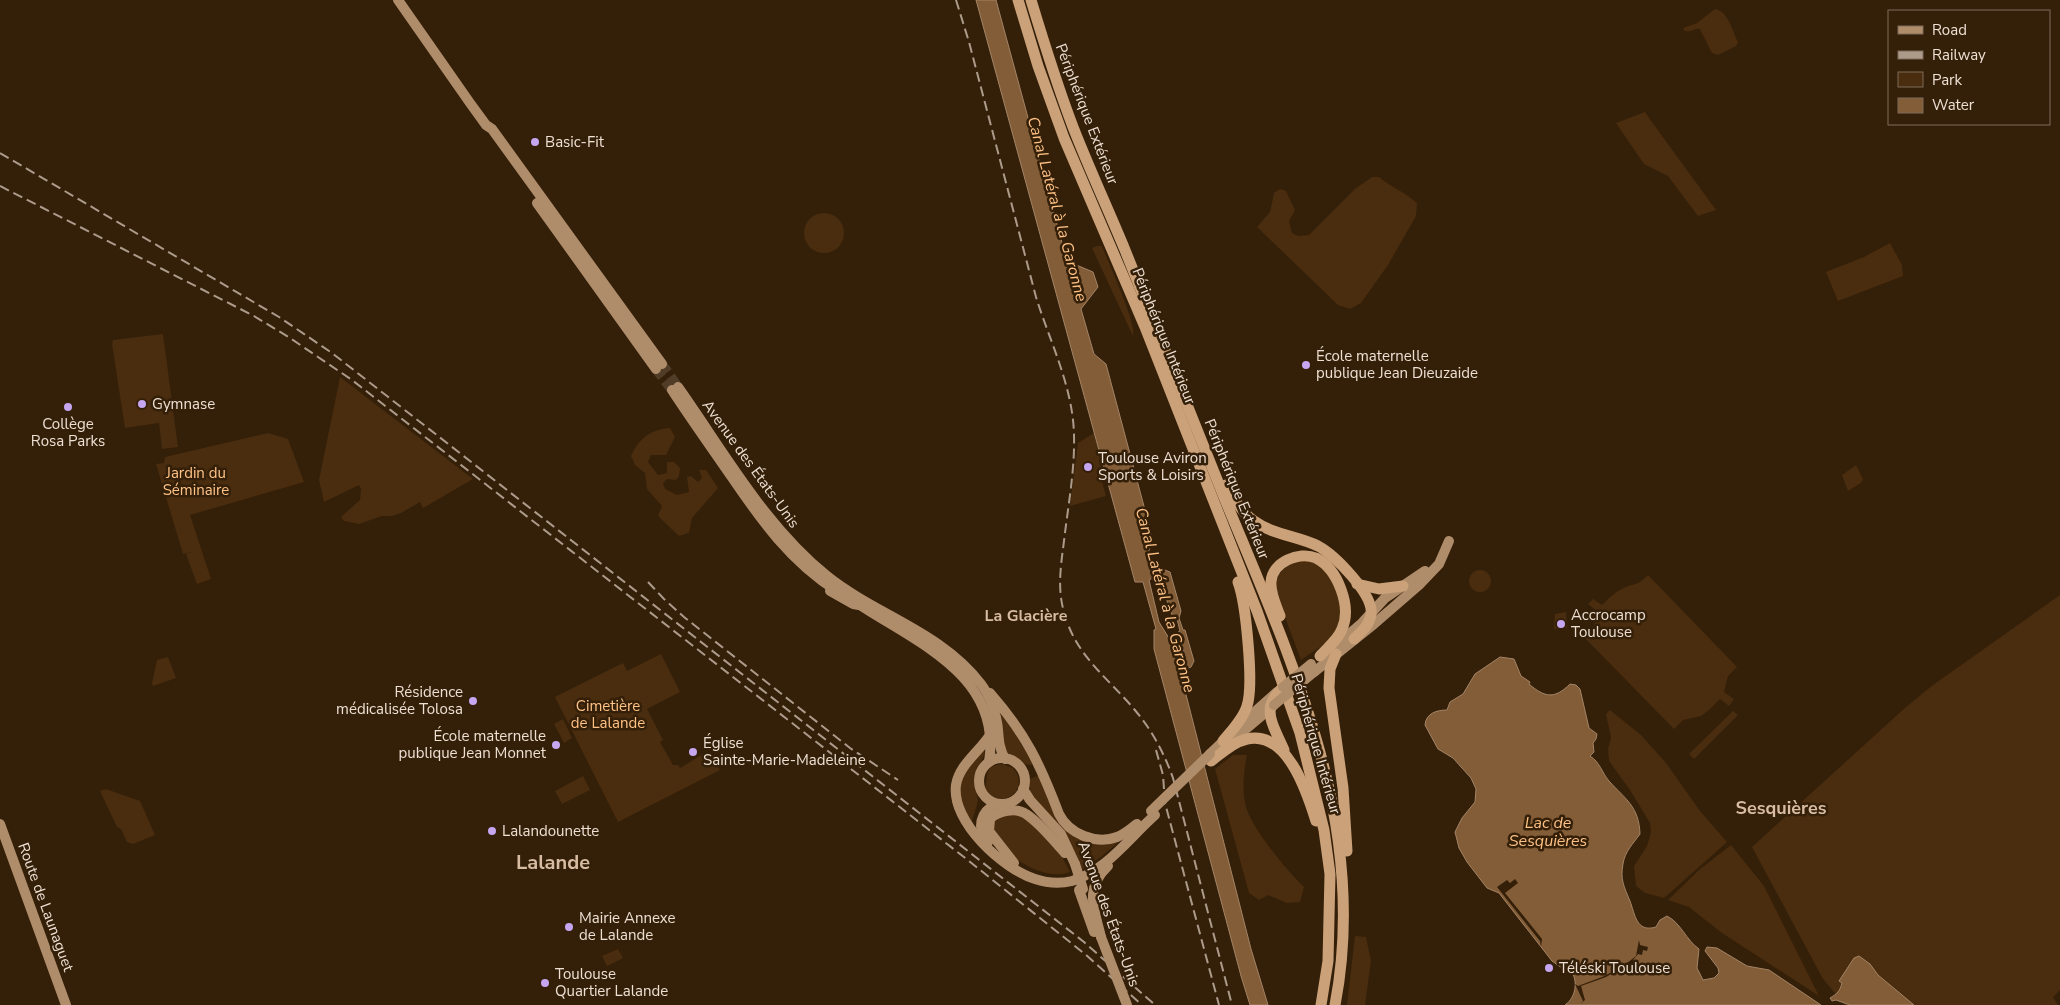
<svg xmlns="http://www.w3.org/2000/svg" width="2060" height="1005" font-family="'Nunito Sans',sans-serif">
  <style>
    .green { fill: #492d0e }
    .water { fill: #835d37; stroke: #a38466; fill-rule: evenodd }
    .pier { fill: #341f09 }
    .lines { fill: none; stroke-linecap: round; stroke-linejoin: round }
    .major-tunnel { stroke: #503c27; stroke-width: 10; stroke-dasharray: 10 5; stroke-linecap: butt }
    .major { stroke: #af8d6b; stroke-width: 10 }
    .highway { stroke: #caa178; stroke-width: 11 }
    .rail { stroke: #ac9b8b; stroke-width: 2; stroke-dasharray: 10 5; stroke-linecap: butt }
    .major-bridge { stroke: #af8d6b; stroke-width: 10 }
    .poi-dot { fill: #c6a6f0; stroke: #341f09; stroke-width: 2 }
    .labels { text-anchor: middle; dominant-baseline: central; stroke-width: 5; stroke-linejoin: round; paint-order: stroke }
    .street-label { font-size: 15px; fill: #eee0d3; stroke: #341f09 }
    .poi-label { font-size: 15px; fill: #eee0d3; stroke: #341f09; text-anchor: start }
    .park-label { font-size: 15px; fill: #ffc386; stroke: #341f09 }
    .water-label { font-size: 16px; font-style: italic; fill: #fec286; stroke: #341f09 }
    .neighbourhood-label { font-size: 16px; font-weight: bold; fill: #d7bca2; stroke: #341f09 }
    .quarter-label { font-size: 18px; font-weight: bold; fill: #d7bca2; stroke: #341f09 }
    .district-label { font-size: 20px; font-weight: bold; fill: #d7bca2; stroke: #341f09 }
  </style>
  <rect width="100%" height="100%" fill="#341f09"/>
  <g class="green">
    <path d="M1715 9C1728 11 1732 30 1738 42L1736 46 1718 55 1712 53 1700 29C1694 28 1691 33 1685 31L1683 28 1697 23Z"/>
    <polygon points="1645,112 1649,118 1716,210 1698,216 1668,176 1644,164 1616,123"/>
    <path d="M1372 177H1379C1391 187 1405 192 1417 203L1416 216 1388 265 1361 303 1350 309 1338 305 1257 227 1270 212 1274 193 1280 189 1286 191 1295 210 1289 221 1292 233 1298 236 1309 235 1355 189Z"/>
    <circle cx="824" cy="233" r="20"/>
    <polygon points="1890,243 1902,265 1903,276 1838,301 1826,272 1864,257"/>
    <path d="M1097 246H1102C1108 262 1137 324 1133 336L1092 248Z"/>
    <polygon points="163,334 178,447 162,449 159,423 125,428 112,344 113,340"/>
    <polygon points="340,377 473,479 423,508 420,502 401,513 392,516 382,516 359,524 344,521 341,517 360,500 361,489 359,485 324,502 319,480"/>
    <path d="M670 428 675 437 666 455H651L648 462 658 475 667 473V462H674L680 468 679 476 676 480 667 479 663 483 665 489 677 495 689 492 687 477 691 476 698 482 702 478 699 470H706L718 488 692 518 689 533 679 536 658 516 662 506 647 489 645 473 635 465 631 456C638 439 651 429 670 428Z"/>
    <polygon points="268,433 288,439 304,482 190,515 211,579 197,584 186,554 192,552 183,554 156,464 164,463 165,457"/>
    <polygon points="1094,433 1101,459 1100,475 1106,496 1070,506 1078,443"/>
    <polygon points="1856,465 1863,479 1861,483 1848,491 1842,475"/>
    <path d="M1301 560C1307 561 1315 562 1320 566 1336 577 1347 612 1337 630 1330 643 1313 651 1301 660L1276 593C1274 574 1284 566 1301 560Z"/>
    <circle cx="1480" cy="581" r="11"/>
    <path d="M1648 575 1737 667 1728 676 1724 692 1734 699 1729 706 1720 699 1709 710 1701 716 1683 720 1674 729 1584 637 1593 629 1598 612 1588 604 1593 599 1602 605C1609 598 1615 592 1624 588 1637 582 1636 587 1648 575Z"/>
    <polygon points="2060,595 2060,990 2053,997 2058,1005 1845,1005 1823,979 1752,847 1906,707 1933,685"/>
    <polygon points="1566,612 1567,628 1554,629 1555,614"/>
    <polygon points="661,654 680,692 647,709 663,740 660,742 673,765 678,765 680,768 703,754 708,757 712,756 720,770 618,822 555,697 623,663 627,671"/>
    <polygon points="168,657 176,678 153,686 152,683 157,660"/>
    <polygon points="993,699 1011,720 1033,763 1031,765 1024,764 1004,750"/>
    <polygon points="1610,710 1641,735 1666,763 1700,811 1727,842 1664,898 1645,893 1636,886 1634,866 1647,846 1651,832 1650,823 1630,790 1609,761 1608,749 1611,738 1606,714"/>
    <polygon points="1733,711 1738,715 1694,759 1689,754"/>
    <polygon points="563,719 572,738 564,743 554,724"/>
    <polygon points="982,749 985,753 974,777 978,801 971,825 959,801 960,778"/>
    <path d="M1233 755H1247C1244 771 1242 786 1245 802 1247 823 1288 872 1304 887L1300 902 1287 903 1268 895 1259 900 1249 893 1215 769Z"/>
    <path d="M1002 764 1013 768C1033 791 997 813 985 787 989 774 983 767 1002 764Z"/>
    <polygon points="1042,774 1073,833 1121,840 1101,857 1081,870 1030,793 1030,779"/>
    <polygon points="583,776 590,790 562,804 555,791"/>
    <polygon points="106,789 140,801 155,835 133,844 127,842 121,829 117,827 100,791"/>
    <path d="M1004 814 1024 815 1060 853 1070 872C1047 882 1008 859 996 838 994 834 993 828 993 823Z"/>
    <polygon points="1731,845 1764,886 1819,996 1722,933 1689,907 1668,900 1699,870"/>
    <polygon points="1355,936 1366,937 1371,961 1365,1005 1347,1005"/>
    <polygon points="618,949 623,958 607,966 602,956"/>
  </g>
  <g class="water">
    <path d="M976 0H996L1067 261 1093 272 1098 287 1081 309 1094 354 1106 364 1153 540 1148 553 1153 571 1162 569 1170 572 1181 611 1179 618 1183 630H1185L1194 661 1191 667 1180 671 1251 949 1268 1005H1250L1241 976 1154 649V630L1156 629 1143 582H1135ZM1158 575 1173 618 1177 619 1180 631 1178 632 1186 660 1185 662 1178 664 1172 643 1159 622 1149 580Z"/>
    <path d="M1500 657 1514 659 1521 676 1530 682 1529 684C1545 698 1555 699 1570 684L1576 685 1580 689 1589 728 1597 734 1596 739 1593 743 1594 752 1590 756C1600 762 1602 773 1609 781 1625 799 1639 806 1640 834 1633 844 1625 851 1623 864 1620 879 1624 887 1630 901 1635 914 1636 933 1656 927L1660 920 1667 916C1681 923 1686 940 1699 949L1697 968 1703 980 1714 978 1719 973 1718 968 1705 951 1707 947 1717 948 1747 966 1769 970 1821 1005H1565C1577 997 1579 977 1568 968H1562L1552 961 1499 893 1487 888 1467 862 1459 848 1455 832 1462 818 1475 802 1476 789 1471 778 1453 758 1438 749 1425 725C1426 713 1437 710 1447 710L1450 702 1463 694 1475 674Z"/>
    <path d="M1859 956 1870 964 1878 975 1914 1005H1850L1836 1000 1832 1001 1830 998C1837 994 1840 991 1842 983L1839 981 1854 958Z"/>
  </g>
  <g class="pier">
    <polygon points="1515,879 1518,883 1505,893 1542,939 1541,947 1540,941 1497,887 1507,880 1510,883"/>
    <polygon points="1639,940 1640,945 1648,947 1647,951 1643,950 1642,955 1638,954 1633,960 1636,964 1632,967 1629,964 1606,977 1581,986 1585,1000 1580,1004 1583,1001 1575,984 1578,986 1602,977 1622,967 1636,956"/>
  </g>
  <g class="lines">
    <g class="major-tunnel">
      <polyline points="662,364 678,387"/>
      <polyline points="656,369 672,390"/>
    </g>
    <g class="major">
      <polyline points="398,0 470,103 486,125 492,129 662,364"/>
      <polyline points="537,203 656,369"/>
      <path d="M678 387C724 452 764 525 827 576 877 616 940 631 981 684 990 696 997 715 998 730 999 741 999 748 1005 759"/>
      <path d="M672 390C691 419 711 447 731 476 761 520 791 562 837 591"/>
      <polyline points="830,591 853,604 859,605"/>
      <path d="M854 601C913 641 1003 674 989 762"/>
      <polyline points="1335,646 1362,623 1385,598 1425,571"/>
      <polyline points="1314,672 1374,624 1419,585 1439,564 1449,541"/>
      <path d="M990 693C1026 734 1040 764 1059 814 1069 834 1096 845 1117 837 1125 834 1131 828 1137 824"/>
      <polyline points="1239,726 1277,692"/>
      <path d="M990 735C979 752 959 765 956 785 951 822 1003 869 1035 879 1047 883 1060 884 1072 881 1106 871 1129 838 1155 815"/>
      <polyline points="1227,745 1273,706"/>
      <polyline points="1210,754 1229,736"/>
      <circle cx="1002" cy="781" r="23"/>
      <polyline points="1023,789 1030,800 1061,834 1075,864"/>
      <polyline points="0,824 66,1005"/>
      <path d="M988 842C976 828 980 812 996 804"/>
      <path d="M1014 863 989 831 990 819C998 811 1016 807 1026 814 1041 824 1053 840 1065 853"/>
      <polyline points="1079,890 1094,932"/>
      <path d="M1101 937C1094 908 1084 889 1108 866"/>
    </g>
    <g class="highway">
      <polyline points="1018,0 1038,66 1064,138 1145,327 1257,611 1300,733 1324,830 1330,874 1328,961 1321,1005"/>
      <path d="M1031 0C1044 43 1057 85 1073 127 1089 168 1108 209 1125 250 1158 332 1191 415 1224 497 1291 660 1370 824 1335 1005"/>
      <path d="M1226 485C1234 498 1241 512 1254 521 1273 535 1298 536 1318 546 1335 555 1374 595 1371 614 1370 625 1361 632 1354 639"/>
      <polyline points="1357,584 1379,589 1403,586"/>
      <path d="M1280 616C1276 605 1270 593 1271 582 1272 562 1299 551 1316 558 1338 569 1352 607 1342 629 1338 640 1327 648 1320 656"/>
      <polyline points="1336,654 1330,669 1329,688 1343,788 1347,851"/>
      <path d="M1283 687C1280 691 1275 695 1273 700 1264 715 1278 735 1284 750"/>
      <path d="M1223 741C1232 730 1243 719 1247 706 1254 685 1246 603 1238 582"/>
      <path d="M1211 761C1222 753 1233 742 1247 739 1287 730 1307 792 1316 821"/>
    </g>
    <g class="rail">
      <path d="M956 0 969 42 1036 297C1050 342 1073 387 1074 435 1075 470 1068 506 1064 541 1061 565 1057 588 1064 612 1075 655 1107 677 1134 709 1152 730 1164 753 1173 778L1232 1005"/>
      <polyline points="0,153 279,317 332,353 1084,942 1155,1005"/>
      <polyline points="0,186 254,316 290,338 352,380 969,861 1086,955 1142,1005"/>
      <polyline points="648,582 664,599 684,617 850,748 898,780"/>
      <polyline points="1156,750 1163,775 1165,803 1219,1005"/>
    </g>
    <g class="major-bridge">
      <polyline points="1283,687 1311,664"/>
      <polyline points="1274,705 1314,672"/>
      <polyline points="1151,811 1210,754"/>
      <polyline points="1075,864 1083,889"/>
      <polyline points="1101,937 1127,1005"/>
    </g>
  </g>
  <g class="poi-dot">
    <circle cx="535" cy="142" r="5"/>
    <circle cx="1306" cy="365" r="5"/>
    <circle cx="142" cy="404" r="5"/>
    <circle cx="68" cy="407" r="5"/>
    <circle cx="1088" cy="467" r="5"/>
    <circle cx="1561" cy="624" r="5"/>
    <circle cx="473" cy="701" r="5"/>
    <circle cx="556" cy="745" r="5"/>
    <circle cx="693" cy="752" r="5"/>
    <circle cx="492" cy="831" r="5"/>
    <circle cx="569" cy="927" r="5"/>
    <circle cx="1549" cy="968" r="5"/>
    <circle cx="545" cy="983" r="5"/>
  </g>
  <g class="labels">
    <g class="street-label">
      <text transform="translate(1087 114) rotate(69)">Périphérique Extérieur</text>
      <text transform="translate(1164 336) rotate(68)">Périphérique Intérieur</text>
      <text transform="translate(751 464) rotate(54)">Avenue des États-Unis</text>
      <text transform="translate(1237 489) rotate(68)">Périphérique Extérieur</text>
      <text transform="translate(1316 744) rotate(74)">Périphérique Intérieur</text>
      <text transform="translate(46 907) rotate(70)">Route de Launaguet</text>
      <text transform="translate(1109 914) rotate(70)">Avenue des États-Unis</text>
    </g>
    <g class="poi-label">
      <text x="545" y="142">Basic-Fit</text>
      <text x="1316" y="356">École maternelle<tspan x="1316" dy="17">publique Jean Dieuzaide</tspan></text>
      <text x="152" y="404">Gymnase</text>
      <text x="68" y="424" text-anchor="middle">Collège<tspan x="68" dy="17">Rosa Parks</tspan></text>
      <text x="1098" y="458">Toulouse Aviron<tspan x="1098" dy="17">Sports &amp; Loisirs</tspan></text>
      <text x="1571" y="615">Accrocamp<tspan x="1571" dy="17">Toulouse</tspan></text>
      <text x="463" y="692" text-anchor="end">Résidence<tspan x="463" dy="17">médicalisée Tolosa</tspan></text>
      <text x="546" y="736" text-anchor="end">École maternelle<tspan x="546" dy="17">publique Jean Monnet</tspan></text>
      <text x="703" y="743">Église<tspan x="703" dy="17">Sainte-Marie-Madeleine</tspan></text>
      <text x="502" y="831">Lalandounette</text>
      <text x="579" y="918">Mairie Annexe<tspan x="579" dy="17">de Lalande</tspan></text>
      <text x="1559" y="968">Téléski Toulouse</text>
      <text x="555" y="974">Toulouse<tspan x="555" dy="17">Quartier Lalande</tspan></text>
    </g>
    <g class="park-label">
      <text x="196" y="473">Jardin du<tspan x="196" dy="17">Séminaire</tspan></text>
      <text x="608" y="706">Cimetière<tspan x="608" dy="17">de Lalande</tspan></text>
    </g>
    <g class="water-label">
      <text transform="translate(1057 209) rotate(75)">Canal Latéral à la Garonne</text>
      <text transform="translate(1165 600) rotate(75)">Canal Latéral à la Garonne</text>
      <text x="1548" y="823">Lac de<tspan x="1548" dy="18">Sesquières</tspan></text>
    </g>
    <g class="neighbourhood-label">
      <text x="1026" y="616">La Glacière</text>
    </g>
    <g class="quarter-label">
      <text x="1781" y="808">Sesquières</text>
    </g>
    <g class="district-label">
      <text x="553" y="862">Lalande</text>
    </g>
  </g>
  <rect x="1888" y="10" width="162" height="115" fill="#341f09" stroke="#7e6c5a"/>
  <rect x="1898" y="26" width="25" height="8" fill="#af8d6b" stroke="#7e6c5a"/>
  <text x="1932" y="35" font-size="15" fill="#eee0d3">Road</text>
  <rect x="1898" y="51" width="25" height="8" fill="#ac9b8b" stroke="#7e6c5a"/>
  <text x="1932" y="60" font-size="15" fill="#eee0d3">Railway</text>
  <rect x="1898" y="72" width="25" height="15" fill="#492d0e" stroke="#7e6c5a"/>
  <text x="1932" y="85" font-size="15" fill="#eee0d3">Park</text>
  <rect x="1898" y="98" width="25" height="15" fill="#835d37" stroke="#7e6c5a"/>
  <text x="1932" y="110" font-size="15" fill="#eee0d3">Water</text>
</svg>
